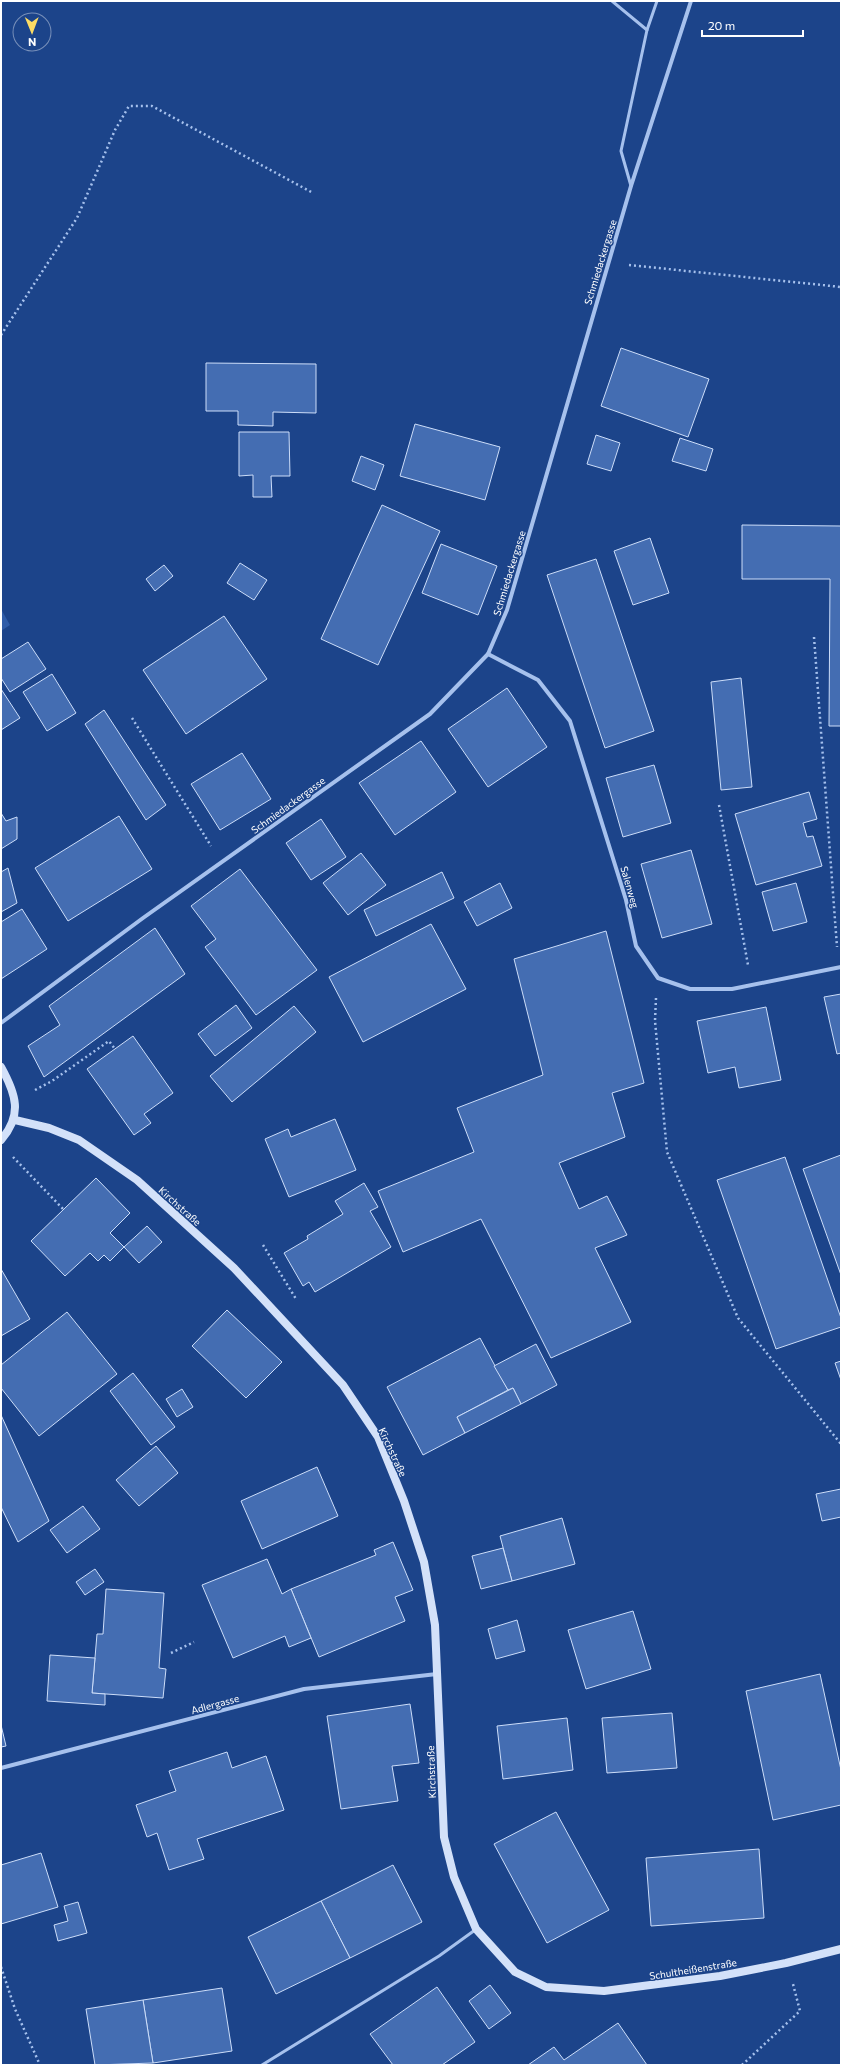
<svg xmlns="http://www.w3.org/2000/svg" width="842" height="2066" font-family="Commissioner,sans-serif">
  <style>
    .green { fill: #2f5ca8 }
    .building { fill: #446db2; stroke: #ccddf9 }
    .lines { fill: none; stroke-linecap: round; stroke-linejoin: round }
    .path { stroke: #a6c1ed; stroke-width: 2.5; stroke-dasharray: 2 3; stroke-linecap: butt }
    .lane { stroke: #a6c1ed; stroke-width: 3 }
    .street { stroke: #a6c1ed; stroke-width: 4 }
    .secondary { stroke: #d3e1f9; stroke-width: 8 }
    .labels { text-anchor: middle; dominant-baseline: central; stroke-width: 3; stroke-linejoin: round; paint-order: stroke }
    .street-label { font-size: 10px; fill: #fff; stroke: #1c448a }
  </style>
  <rect width="100%" height="100%" fill="#1c448a"/>
  <polygon class="green" points="1,609 10,625 1,631"/>
  <g class="building">
    <polygon points="621,348 709,379 688,437 601,406"/>
    <polygon points="206,363 316,364 316,413 273,412 273,426 238,425 238,411 206,411"/>
    <polygon points="415,424 500,447 485,500 400,476"/>
    <polygon points="239,432 289,432 290,476 271,476 272,497 253,497 253,475 239,476"/>
    <polygon points="596,435 620,443 611,471 587,464"/>
    <polygon points="680,438 713,449 706,471 672,461"/>
    <polygon points="361,456 384,465 375,490 352,481"/>
    <polygon points="382,505 440,531 378,665 321,639"/>
    <polygon points="742,525 841,526 841,726 829,726 830,579 742,579"/>
    <polygon points="650,538 669,593 633,605 614,551"/>
    <polygon points="441,544 497,566 478,615 422,593"/>
    <polygon points="596,559 654,731 605,748 547,575"/>
    <polygon points="240,563 267,580 254,600 227,583"/>
    <polygon points="164,565 173,576 155,591 146,579"/>
    <polygon points="224,616 267,679 186,734 143,670"/>
    <polygon points="28,642 46,669 10,692 1,678 1,659"/>
    <polygon points="52,674 76,713 47,731 23,692"/>
    <polygon points="741,678 752,787 721,790 711,682"/>
    <polygon points="507,688 547,747 488,787 448,729"/>
    <polygon points="1,689 20,718 1,730"/>
    <polygon points="104,710 166,805 146,820 85,724"/>
    <polygon points="421,741 456,792 395,835 359,783"/>
    <polygon points="242,753 271,799 220,830 191,784"/>
    <polygon points="654,765 671,823 623,837 606,778"/>
    <polygon points="809,792 817,819 803,823 807,837 813,836 822,866 756,885 735,814"/>
    <polygon points="1,813 6,821 17,817 17,839 1,849"/>
    <polygon points="119,816 152,869 68,921 35,868"/>
    <polygon points="321,819 346,857 311,880 286,843"/>
    <polygon points="691,850 712,924 662,938 641,864"/>
    <polygon points="361,853 386,885 348,915 323,883"/>
    <polygon points="8,868 17,903 1,912 1,872"/>
    <polygon points="240,869 317,970 256,1015 205,947 216,939 191,906"/>
    <polygon points="442,872 454,898 376,936 364,910"/>
    <polygon points="500,883 512,908 477,926 464,902"/>
    <polygon points="796,883 807,922 773,931 762,892"/>
    <polygon points="22,909 47,949 1,979 1,922"/>
    <polygon points="431,924 466,989 363,1042 329,977"/>
    <polygon points="155,928 185,974 44,1077 28,1046 60,1025 49,1006"/>
    <polygon points="606,931 644,1083 612,1093 625,1137 559,1163 579,1209 607,1196 627,1235 595,1248 631,1322 551,1358 481,1219 403,1252 378,1191 474,1152 457,1108 543,1075 514,959"/>
    <polygon points="841,994 841,1053 837,1054 824,997"/>
    <polygon points="236,1005 252,1028 215,1056 198,1034"/>
    <polygon points="294,1006 316,1032 232,1102 210,1076"/>
    <polygon points="766,1007 781,1080 739,1088 735,1067 708,1073 697,1021"/>
    <polygon points="133,1036 173,1093 144,1114 151,1123 134,1135 87,1069"/>
    <polygon points="335,1119 356,1170 289,1197 265,1139 288,1129 291,1137"/>
    <polygon points="841,1155 841,1275 803,1169"/>
    <polygon points="785,1157 841,1318 841,1327 776,1349 717,1180"/>
    <polygon points="96,1178 130,1213 110,1233 124,1247 110,1261 104,1255 98,1261 90,1253 65,1276 31,1241"/>
    <polygon points="364,1183 378,1207 370,1211 391,1247 315,1292 309,1282 303,1286 284,1253 308,1239 307,1236 343,1214 335,1201"/>
    <polygon points="147,1226 162,1242 139,1263 124,1247"/>
    <polygon points="1,1269 30,1319 1,1336"/>
    <polygon points="227,1310 282,1362 246,1398 192,1346"/>
    <polygon points="67,1312 117,1374 39,1436 1,1388 1,1365"/>
    <polygon points="480,1338 508,1390 457,1417 465,1433 423,1455 387,1387"/>
    <polygon points="536,1344 557,1385 521,1404 513,1388 508,1390 494,1366"/>
    <polygon points="841,1361 841,1380 835,1363"/>
    <polygon points="133,1373 175,1427 151,1445 110,1391"/>
    <polygon points="513,1388 521,1404 465,1433 457,1417"/>
    <polygon points="182,1389 193,1407 177,1417 166,1399"/>
    <polygon points="1,1415 49,1521 18,1542 1,1507"/>
    <polygon points="156,1446 178,1473 139,1506 116,1480"/>
    <polygon points="317,1467 338,1516 262,1549 241,1501"/>
    <polygon points="841,1489 841,1517 822,1521 816,1494"/>
    <polygon points="83,1506 100,1529 67,1553 50,1530"/>
    <polygon points="562,1518 575,1564 512,1581 500,1536"/>
    <polygon points="393,1542 413,1590 395,1597 405,1621 319,1657 291,1589 376,1555 374,1550"/>
    <polygon points="503,1548 512,1581 481,1589 472,1556"/>
    <polygon points="267,1559 282,1594 291,1589 311,1638 289,1647 285,1636 233,1658 202,1585"/>
    <polygon points="95,1569 104,1582 85,1595 76,1582"/>
    <polygon points="106,1589 164,1593 159,1668 166,1669 163,1698 92,1693 97,1634 103,1634"/>
    <polygon points="633,1611 651,1669 586,1689 568,1630"/>
    <polygon points="517,1620 525,1651 496,1659 488,1629"/>
    <polygon points="50,1655 95,1658 92,1693 105,1694 105,1705 47,1701"/>
    <polygon points="820,1674 841,1770 841,1805 773,1820 746,1691"/>
    <polygon points="410,1704 419,1763 392,1766 398,1801 341,1809 327,1716"/>
    <polygon points="672,1713 677,1768 607,1773 602,1718"/>
    <polygon points="567,1718 573,1770 503,1779 497,1726"/>
    <polygon points="1,1725 6,1746 1,1747"/>
    <polygon points="227,1752 232,1768 266,1756 284,1810 197,1839 204,1859 169,1870 157,1833 147,1837 136,1805 176,1791 169,1771"/>
    <polygon points="556,1812 609,1910 547,1943 494,1844"/>
    <polygon points="759,1849 764,1918 651,1926 646,1858"/>
    <polygon points="41,1853 58,1907 1,1924 1,1865"/>
    <polygon points="393,1865 422,1922 350,1958 321,1901"/>
    <polygon points="321,1901 350,1958 276,1994 248,1937"/>
    <polygon points="78,1902 87,1933 58,1941 54,1925 68,1921 64,1906"/>
    <polygon points="490,1985 511,2013 489,2029 469,2001"/>
    <polygon points="437,1987 475,2042 442,2065 393,2065 370,2034"/>
    <polygon points="222,1988 232,2051 153,2063 143,2000"/>
    <polygon points="143,2000 153,2063 95,2065 86,2009"/>
    <polygon points="618,2023 647,2065 528,2065 554,2047 564,2060"/>
  </g>
  <g class="lines">
    <g class="path">
      <polyline points="629,265 841,287"/>
      <polyline points="1,335 77,218 115,130 129,106 152,106 313,193"/>
      <polyline points="814,637 837,947"/>
      <polyline points="132,718 211,846"/>
      <polyline points="719,805 748,965"/>
      <polyline points="656,998 655,1021 667,1152 738,1318 841,1444"/>
      <polyline points="35,1090 52,1081 109,1041 115,1049"/>
      <polyline points="13,1157 64,1210"/>
      <polyline points="263,1245 296,1299"/>
      <polyline points="171,1653 194,1642"/>
      <polyline points="1,1967 15,2009 40,2065"/>
      <polyline points="742,2065 800,2011 793,1984"/>
    </g>
    <g class="lane">
      <polyline points="612,1 647,30 621,151 631,186"/>
      <polyline points="647,30 657,1"/>
      <polyline points="262,2065 439,1956 475,1930"/>
    </g>
    <g class="street">
      <polyline points="488,654 538,680 570,721 626,900 636,946 658,978 690,989 732,989 841,967"/>
      <polyline points="1,1023 143,918 430,714 488,654 507,610 631,186 691,1"/>
      <polyline points="1,1768 304,1689 437,1674"/>
    </g>
    <g class="secondary">
      <path d="M1 1067C16 1094 23 1115 1 1140"/>
      <polyline points="15,1120 49,1128 79,1140 137,1180 234,1268 343,1385 378,1437 404,1501 424,1562 435,1625 444,1837 454,1877 476,1929 515,1972 546,1987 604,1991 720,1976 786,1963 841,1949"/>
    </g>
  </g>
  <g class="labels">
    <g class="street-label">
      <text transform="translate(600 262) rotate(-73)">Schmiedackergasse</text>
      <text transform="translate(509 573) rotate(-73)">Schmiedackergasse</text>
      <text transform="translate(288 805) rotate(-36)">Schmiedackergasse</text>
      <text transform="translate(630 887) rotate(74)">Salenweg</text>
      <text transform="translate(180 1206) rotate(42)">Kirchstraße</text>
      <text transform="translate(393 1452) rotate(65)">Kirchstraße</text>
      <text transform="translate(215 1704) rotate(-15)">Adlergasse</text>
      <text transform="translate(431 1772) rotate(-92)">Kirchstraße</text>
      <text transform="translate(693 1969) rotate(-9)">Schultheißenstraße</text>
    </g>
  </g>
  <rect width="842" height="2066" fill="none" stroke="#ffffff" stroke-width="4"/>
  <g transform="translate(32 32) rotate(179)"><circle r="19" fill="#1c448a" stroke="#778fb9"/>
  <path d="M0-3L7 15L0 10L-7 15Z" fill="#fddc64"/>
  <text y="-6" font-size="11" font-weight="bold" text-anchor="middle" fill="#ffffff">N</text>
  </g>
  <path d="M702 30v6h101v-6" fill="none" stroke="#ffffff" stroke-width="2"/>
  <text x="708" y="30" font-size="12" fill="#ffffff" stroke="#1c448a" stroke-width="3" paint-order="stroke">20 m</text>
</svg>
